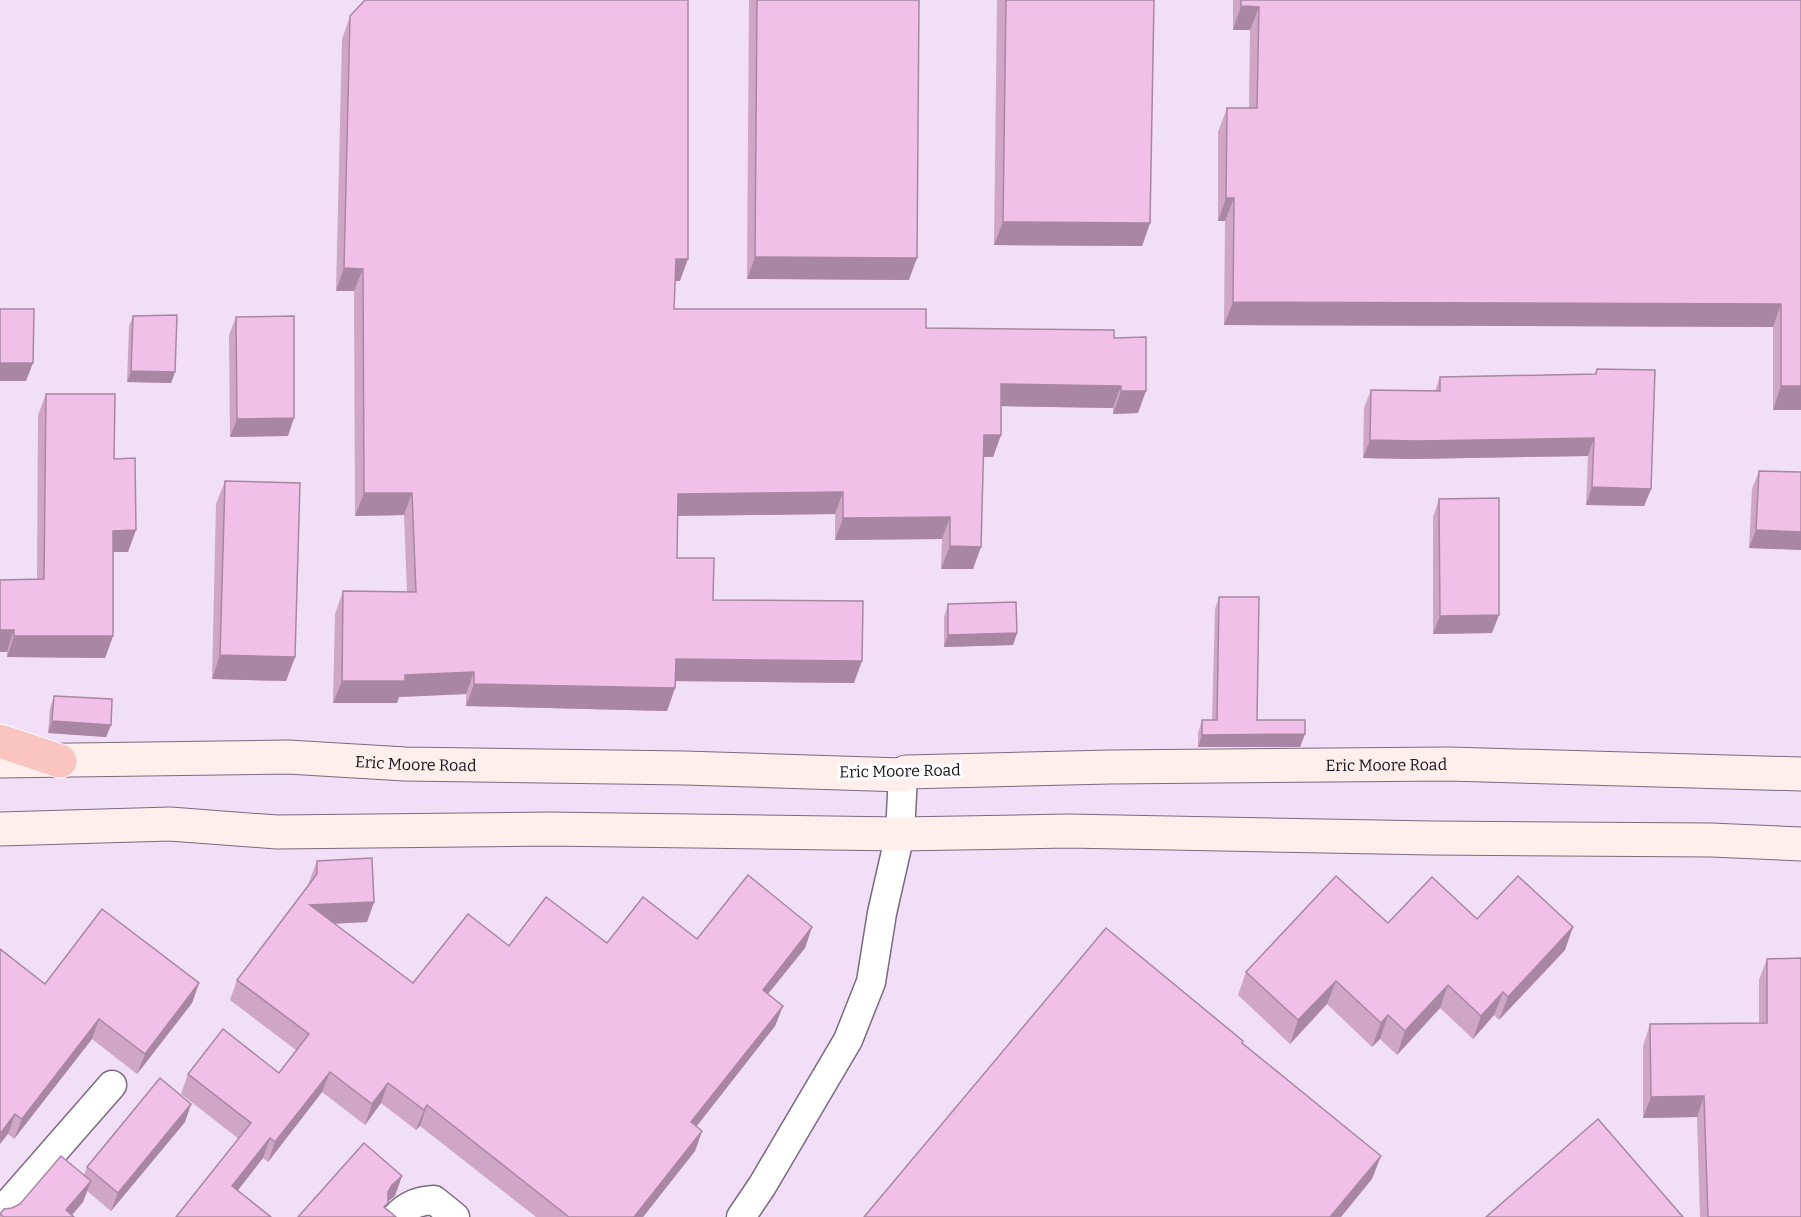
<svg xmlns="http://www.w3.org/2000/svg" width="1801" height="1217" font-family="Bitter,serif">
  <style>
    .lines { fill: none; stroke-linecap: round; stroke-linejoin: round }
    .street-casing { stroke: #7a6b7f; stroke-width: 31 }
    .secondary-casing { stroke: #7a6b7f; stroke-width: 35 }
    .highway-casing { stroke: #fff; stroke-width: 35 }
    .street { stroke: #fff; stroke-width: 28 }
    .secondary { stroke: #feeeec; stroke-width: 33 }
    .highway { stroke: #fac5c0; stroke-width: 33 }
    .wall { fill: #cfa5c8 }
    .shaded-wall { fill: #a986a3 }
    .building { fill: #f1c0e9; stroke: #a986a3; stroke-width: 1.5 }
    .labels { text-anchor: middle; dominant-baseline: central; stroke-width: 6; stroke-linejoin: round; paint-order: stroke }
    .street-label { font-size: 16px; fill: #171118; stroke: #fff }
  </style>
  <rect width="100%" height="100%" fill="#f0dff6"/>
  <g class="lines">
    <g class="street-casing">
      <g id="street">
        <polyline points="0,1213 112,1085"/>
        <path d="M396 1217C407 1205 418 1201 434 1200L455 1217"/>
        <polyline points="741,1217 762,1186 848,1040 871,982 882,913 900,834 903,775"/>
      </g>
    </g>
    <g class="secondary-casing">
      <g id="secondary">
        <path id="s1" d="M0 761 288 757 405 764 685 768 903 775 906 772 1110 767 1449 764 1801 774"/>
        <polyline points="0,829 170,824 277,832 549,829 900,834 1068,831 1432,838 1711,840 1801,844"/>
      </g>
    </g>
    <g class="highway-casing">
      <polyline id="highway" points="0,741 60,761"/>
    </g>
    <use href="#street" class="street"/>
    <use href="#secondary" class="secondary"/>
    <use href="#highway" class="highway"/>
  </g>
  <g class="wall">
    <polygon points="749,0 919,0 909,280 747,279"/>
    <polygon points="997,0 1154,0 1150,223 1142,246 994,245"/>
    <polygon points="1233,0 1801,0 1801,410 1773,410 1773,327 1224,325 1225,221 1218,221 1218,132 1227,108 1249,108 1250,30 1233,30"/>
    <polygon points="350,16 680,281 675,281 674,309 926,328 1114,338 1138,413 1113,414 1113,408 1001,406 1001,435 993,457 983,457 973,569 941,569 942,539 835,540 835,514 678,516 677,558 713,600 854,683 675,681 675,688 667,711 466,706 466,694 399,697 397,703 333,703 335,614 343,591 407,592 404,515 355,516 354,291 336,291 342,39"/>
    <polygon points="133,316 175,372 171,383 127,382 129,326"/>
    <polygon points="236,317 288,436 230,437 229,335"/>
    <polygon points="1597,369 1651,489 1644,506 1586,505 1588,456 1411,459 1363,458 1364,408 1371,390 1435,391 1440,377 1595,374"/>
    <polygon points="46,394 114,459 128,552 113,552 113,636 105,658 7,657 7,652 0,652 37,579 38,415"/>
    <polygon points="1759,471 1801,472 1801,550 1749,548 1752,489"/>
    <polygon points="225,481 295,657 286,681 212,679 216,504"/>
    <polygon points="1439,499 1492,633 1433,634 1433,517"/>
    <polygon points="1219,597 1257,720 1305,734 1300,747 1198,747 1198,733 1202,720 1212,720 1215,609"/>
    <polygon points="948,604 1017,633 1013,645 944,647 944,617"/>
    <polygon points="54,696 111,725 106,737 48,733 50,708"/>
    <polygon points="317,861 374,902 367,922 334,924 413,983 509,946 697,939 812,927 805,948 768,994 783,1006 775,1026 697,1126 702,1131 695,1151 643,1217 536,1217 420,1126 416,1130 381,1103 365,1125 322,1092 268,1162 263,1158 237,1190 176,1217 239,1139 181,1094 188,1074 279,1073 296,1050 230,1000 237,980 309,884 309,882"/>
    <polygon points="1477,919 1565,950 1499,1020 1494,1015 1473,1039 1440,1008 1397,1055 1380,1039 1372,1047 1327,1004 1290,1044 1238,995 1246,972 1388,923"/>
    <polygon points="1767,959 1801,1217 1700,1217 1697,1117 1643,1118 1643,1046 1650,1024 1759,1023 1759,980"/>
    <polygon points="199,983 192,1003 137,1074 92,1039 14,1139 8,1134 45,984"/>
    <polygon points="191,1104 185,1122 111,1211 87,1191 83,1202 72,1215 74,1217 0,1217 0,1213 84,1175 87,1167"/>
  </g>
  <g class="shaded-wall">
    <polygon points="1241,6 1259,7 1250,30 1233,30"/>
    <polygon points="1226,198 1234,198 1225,221 1218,221"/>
    <polygon points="1003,222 1150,223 1142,246 994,245"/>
    <polygon points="755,257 917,258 909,280 747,279"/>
    <polygon points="676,259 688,259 680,281 668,281"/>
    <polygon points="344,268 363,269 354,291 336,291"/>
    <polygon points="1233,302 1781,304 1773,327 1224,325"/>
    <polygon points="0,363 33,363 26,381 0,381"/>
    <polygon points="131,371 175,372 171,383 127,382"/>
    <polygon points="1001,384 1121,386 1113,408 993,406"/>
    <polygon points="1781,386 1801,386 1801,410 1773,410"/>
    <polygon points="1121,391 1146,391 1138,413 1113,414"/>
    <polygon points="294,418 288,436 230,437 237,419"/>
    <polygon points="984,435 1001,435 993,457 976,457"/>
    <polygon points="1594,438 1588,456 1411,459 1363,458 1370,440"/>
    <polygon points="1592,487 1651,489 1644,506 1586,505"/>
    <polygon points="843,492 835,514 670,516 678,494"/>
    <polygon points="364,493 412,493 404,515 355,516"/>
    <polygon points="950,517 942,539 835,540 843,518"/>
    <polygon points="136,530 128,552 106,552 113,531"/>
    <polygon points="1756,530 1801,532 1801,550 1749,548"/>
    <polygon points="950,546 981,547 973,569 941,569"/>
    <polygon points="1499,615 1492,633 1433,634 1440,616"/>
    <polygon points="0,630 14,630 7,652 0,652"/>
    <polygon points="1017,633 1013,645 944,647 948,635"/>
    <polygon points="14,636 113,636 105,658 7,657"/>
    <polygon points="220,655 295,657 286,681 212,679"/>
    <polygon points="676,659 862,661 854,683 668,681"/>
    <polygon points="474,672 466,694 399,697 397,703 333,703 342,681 405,675"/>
    <polygon points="474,684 675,688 667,711 466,706"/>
    <polygon points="52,721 111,725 106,737 48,733"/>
    <polygon points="1305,734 1300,747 1198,747 1202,735"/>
    <polygon points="374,902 367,922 302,925 310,905"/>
    <polygon points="812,927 805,948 755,1010 763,990"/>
    <polygon points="1573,927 1565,950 1499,1020 1508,997"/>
    <polygon points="1336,981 1327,1004 1290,1044 1298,1020"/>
    <polygon points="199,983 192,1003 137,1074 145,1054"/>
    <polygon points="1448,985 1440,1008 1397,1055 1405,1031"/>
    <polygon points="1503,992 1494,1015 1473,1039 1481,1016"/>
    <polygon points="783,1006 775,1026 684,1142 691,1122"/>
    <polygon points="1388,1015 1380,1039 1372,1047 1381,1023"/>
    <polygon points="99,1019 92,1039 14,1139 22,1119"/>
    <polygon points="330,1072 322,1092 268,1162 275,1142"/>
    <polygon points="388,1083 381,1103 365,1125 372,1104"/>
    <polygon points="1704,1096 1697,1117 1643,1118 1651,1097"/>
    <polygon points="191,1104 185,1122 111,1211 118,1193"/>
    <polygon points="427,1105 420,1126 416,1130 424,1110"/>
    <polygon points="15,1114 8,1134 0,1144 0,1134"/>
    <polygon points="702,1131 695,1151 643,1217 634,1217"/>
    <polygon points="270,1138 263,1158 225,1207 232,1186"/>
    <polygon points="1381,1156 1372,1179 1341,1217 1330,1217"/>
    <polygon points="402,1176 395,1196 384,1205 388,1192 392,1185"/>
    <polygon points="91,1181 83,1202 70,1217 66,1210"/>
  </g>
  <g class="building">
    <polygon points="365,0 688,0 688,259 676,259 674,309 926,309 926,328 1114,330 1114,338 1146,337 1146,391 1121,391 1121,386 1001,384 1001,435 984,435 981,547 950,546 950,517 843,518 843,492 678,494 677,558 714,558 713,600 863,601 862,661 676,659 675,688 474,684 474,672 405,675 405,681 342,681 343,591 416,592 412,493 364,493 363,269 344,268 350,16"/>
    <polygon points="757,0 919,0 917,258 755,257"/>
    <polygon points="1006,0 1154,0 1150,223 1003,222"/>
    <polygon points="1241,0 1801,0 1801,386 1781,386 1781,304 1233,302 1234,198 1226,198 1227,108 1257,108 1259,7 1241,6"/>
    <polygon points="0,309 34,309 33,363 0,363"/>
    <polygon points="177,315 175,372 131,371 133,316"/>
    <polygon points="294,316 294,418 237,419 236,317"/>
    <polygon points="1597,369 1655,370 1651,489 1592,487 1594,438 1418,441 1370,440 1371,390 1440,391 1440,377 1596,374"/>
    <polygon points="46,394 115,394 114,459 135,458 136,530 113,531 113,636 14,636 14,630 0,630 0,580 44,579"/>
    <polygon points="1759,471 1801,472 1801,532 1756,530"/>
    <polygon points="225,481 300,483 295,657 220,655"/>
    <polygon points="1499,498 1499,615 1440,616 1439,499"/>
    <polygon points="1219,597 1259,597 1257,720 1305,720 1305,734 1202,735 1202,720 1217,720"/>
    <polygon points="1016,602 1017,633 948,635 948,604"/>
    <polygon points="54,696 112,699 111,725 52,721"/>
    <polygon points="372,858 374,902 310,905 413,983 468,914 509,946 546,897 607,943 643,897 697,939 748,875 812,927 763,990 783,1006 691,1122 702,1131 634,1217 569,1217 427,1105 424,1110 388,1083 372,1104 330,1072 275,1142 270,1138 232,1186 271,1217 176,1217 251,1123 188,1074 223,1029 279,1073 309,1034 237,980 317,874 317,861"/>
    <polygon points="1336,876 1388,923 1432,877 1477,919 1518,876 1573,927 1508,997 1503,992 1481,1016 1448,985 1405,1031 1388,1015 1381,1023 1336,981 1298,1020 1246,972"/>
    <polygon points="102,909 199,983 145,1054 99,1019 22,1119 15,1114 0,1134 0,949 45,984"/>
    <polygon points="1106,928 1243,1041 1242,1043 1381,1156 1330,1217 864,1217"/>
    <polygon points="1801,958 1801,1217 1708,1217 1704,1096 1651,1097 1650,1024 1767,1023 1767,959"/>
    <polygon points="160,1078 191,1104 118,1193 87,1167"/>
    <polygon points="1598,1119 1683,1217 1486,1217"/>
    <polygon points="364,1143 402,1176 392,1185 388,1192 388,1203 384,1207 396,1217 298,1217"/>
    <polygon points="61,1156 91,1181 66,1210 74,1217 4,1217 0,1214 4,1209 12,1208 20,1204"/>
  </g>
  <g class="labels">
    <g class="street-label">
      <text stroke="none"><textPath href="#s1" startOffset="416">Eric Moore Road</textPath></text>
      <text stroke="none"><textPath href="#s1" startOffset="1388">Eric Moore Road</textPath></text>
      <text transform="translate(900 771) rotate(-1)">Eric Moore Road</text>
    </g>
  </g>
</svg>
